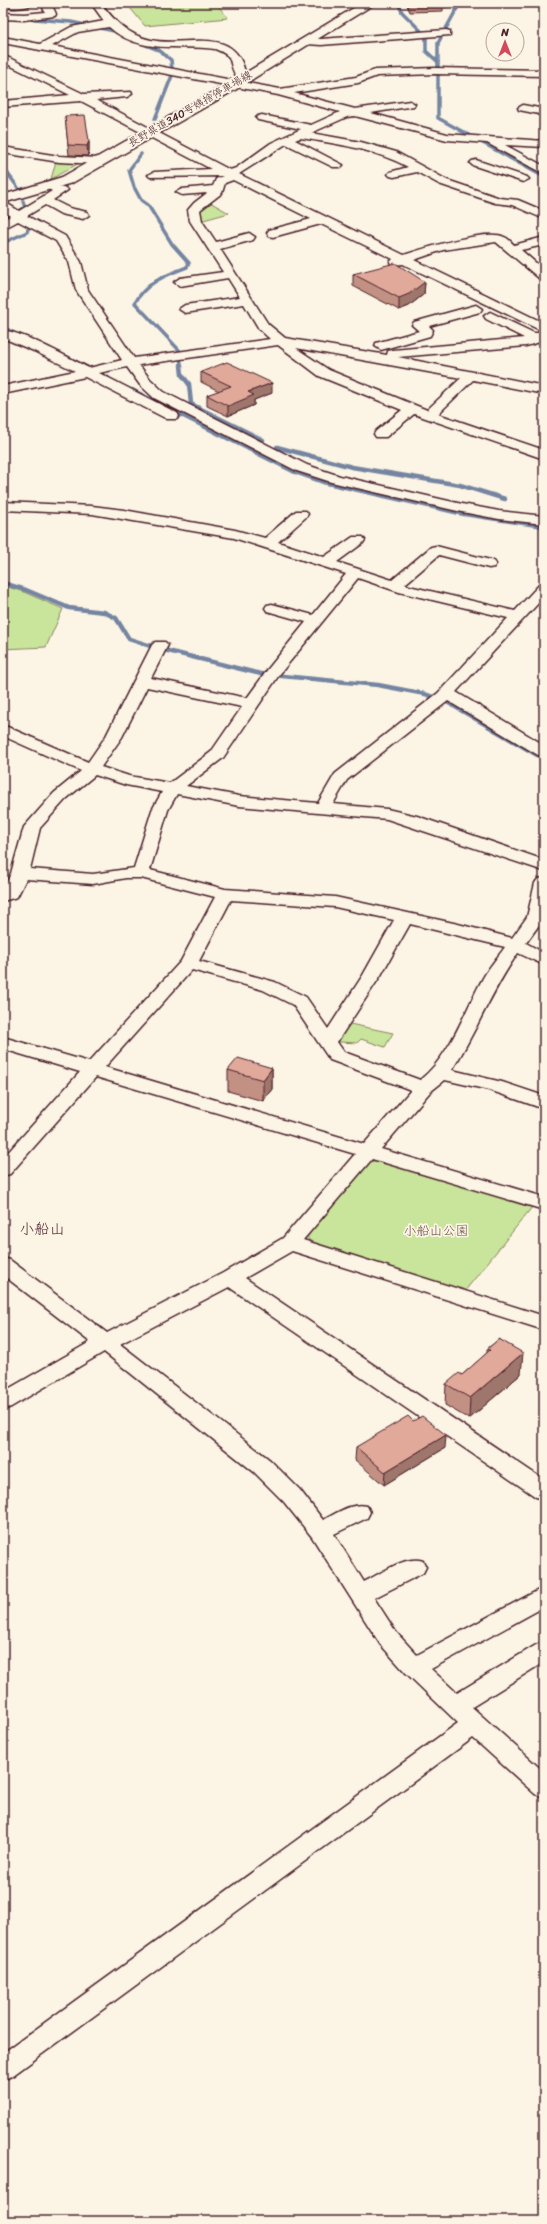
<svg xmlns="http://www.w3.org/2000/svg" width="547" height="2224" font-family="Sriracha,'Klee One',sans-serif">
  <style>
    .green { fill: #c9e49b; stroke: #8a8263 }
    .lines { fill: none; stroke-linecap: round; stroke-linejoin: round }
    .stream-far1 { stroke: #7485a1; stroke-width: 3.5 }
    .stream { stroke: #7485a1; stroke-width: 4.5 }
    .minor-casing { stroke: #4a1f2b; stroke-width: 3 }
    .major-casing { stroke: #4a1f2b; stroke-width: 3 }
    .minor { fill: #fcf5e5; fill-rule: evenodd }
    .major { fill: #fcf5e5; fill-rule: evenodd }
    .wall { fill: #c29184; stroke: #4a1f2b }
    .shaded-wall { fill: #9e766c; stroke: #4a1f2b }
    .building { fill: #e1a99a; stroke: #4a1f2b }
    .labels { text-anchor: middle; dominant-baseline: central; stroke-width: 3.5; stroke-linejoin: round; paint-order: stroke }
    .far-street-label { font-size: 11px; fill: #4a1f2b; stroke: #fcf5e5 }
    .park-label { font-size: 13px; fill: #6a5047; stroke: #fcf5e5 }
    .quarter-label { font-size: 15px; fill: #4a1f2b; stroke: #fcf5e5 }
  </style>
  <rect width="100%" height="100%" fill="#fcf5e5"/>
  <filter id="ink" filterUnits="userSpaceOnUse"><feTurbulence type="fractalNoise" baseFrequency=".025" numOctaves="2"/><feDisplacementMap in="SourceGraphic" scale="8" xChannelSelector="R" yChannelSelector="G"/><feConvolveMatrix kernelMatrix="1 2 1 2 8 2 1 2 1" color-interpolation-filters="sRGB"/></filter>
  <g filter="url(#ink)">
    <g class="green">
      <polygon points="126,3 216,3 228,18 145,26"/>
      <polygon points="56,161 81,162 51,179"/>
      <polygon points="208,201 229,213 200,221 199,211"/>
      <polygon points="8,587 24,592 63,609 46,647 3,649 3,591"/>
      <polygon points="345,1023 393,1033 385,1047 361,1039 357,1043 339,1042 339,1034"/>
      <polygon points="378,1160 533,1206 464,1292 310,1243 307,1235 369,1162"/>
    </g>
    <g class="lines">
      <g class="stream-far1">
        <polyline points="398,3 402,12 426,36 426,51 438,62"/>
        <polyline points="460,3 438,43 438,118 544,177"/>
        <polyline points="35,19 71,22 119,32"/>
        <polyline points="141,43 159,50 171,60 172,69"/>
        <polyline points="155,119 173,73"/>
        <path d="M141 154 129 170 134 187 141 200 148 205 172 244 189 263 187 267C166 275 146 282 135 303L180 351 181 366"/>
        <polyline points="3,167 19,189"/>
        <polyline points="23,201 25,208"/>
        <polyline points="3,243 27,232 29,226"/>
        <polyline points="3,327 18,335"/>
        <polyline points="66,356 84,366"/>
      </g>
      <g class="stream">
        <polyline points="82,365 108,378"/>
        <polyline points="181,365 182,375 189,384 191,404 263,440"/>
        <polyline points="132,390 295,472 323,482 464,514 544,526"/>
        <polyline points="277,447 352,467 460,485 505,499"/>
        <polyline points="3,583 26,590 69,608 104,612 116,618 129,639 154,647"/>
        <polyline points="164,650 261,674 378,685 425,694 447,702 544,759"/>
      </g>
      <g class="minor-casing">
        <g id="minor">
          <path d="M6 3H34C29 8 14 9 6 7Z"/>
          <polygon points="41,3 51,3 56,14 55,16 24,20 3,19 3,13 24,14 45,12"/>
          <path d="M91 3H101C114 21 128 35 151 40 185 48 234 24 245 72L254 76 249 79 236 76C227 61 236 57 215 49 179 44 139 55 109 27L78 32 52 46 280 89 356 77 375 70 435 68 544 70V76L435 74 377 76 358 83 294 93 355 109 410 101 415 104 414 106 371 113 447 134 544 141V147L505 145 544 166V174L487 143 447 140 355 116 347 117 311 133 361 142 396 152 447 180 500 198 518 200 544 211V219L512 205 495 203 439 184 417 172 394 177 390 176 388 174 390 172 408 167C374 149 338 144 300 138L295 140 343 165 341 167H333L286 144 239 174 404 255C422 249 488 228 504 237 508 238 511 242 514 245L544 237V245L521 250 544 270V280L540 279 496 242 443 250 414 260 544 323V332L403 264 392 265 390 262 393 259 321 224 273 237 269 236 267 233 269 230 311 219 233 180 225 183 222 193 200 210 202 221 216 242 249 233 255 237 253 240 220 249 268 324 285 338 387 355 388 351 393 350 524 338 486 319 484 316 490 312 534 333H543L544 337 540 342 526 346 398 357 544 386V394L473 380 438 414 544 450V459L414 414 386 437H376L374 434 376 431 402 410 319 376 278 345 139 365 150 379 164 392 307 465 340 476 462 504 499 511 544 516V524L499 519 462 512 331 482 297 471 154 398 140 385 127 367 99 373 177 413 179 416 177 419H167L85 377 3 394V386L75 371 34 351 3 338V331C18 329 73 360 89 368L122 360 76 290 69 262 56 241 18 221 3 229V220L10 216 3 211V201L19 211 52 191 43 186 49 183 66 188 68 190 53 200 69 208 87 212 89 215 83 219 61 214 45 205 27 216 65 236 81 262 88 290 134 358 270 339 259 329 244 304 185 313 179 309 185 305 240 297 228 278 180 286 174 282 180 278 223 272 190 221 188 210 194 203 207 193 182 195 176 192 182 189 213 186 216 179 223 176 150 177 148 175 154 172 211 169 81 101 3 107V101L70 95 3 62V55L84 94 131 92 132 94 127 97 96 100 230 170 236 168 271 143 301 129 258 120 256 118 258 116 262 115 311 125 340 112 278 95 3 43V37L40 44 71 27 104 21ZM296 348 461 378 427 410 329 370Z"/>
          <polygon points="535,3 544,3 544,10"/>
          <polygon points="446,30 450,31 450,35 321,45 307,44 302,41 307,38 321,39"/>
          <polygon points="523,105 544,109 544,115 519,110 518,108"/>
          <polygon points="3,147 59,156 99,158 105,161 99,164 59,162 3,153"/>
          <polygon points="476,160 527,177 529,179 523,182 472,165 470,163 472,161"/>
          <polygon points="476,305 482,309 480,312 429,326 433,330 430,336 381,350 375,346 376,343 419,331 412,325 414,322"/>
          <path d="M3 502 92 506 124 510 235 530 265 538 296 511H306L308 514 306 517 278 542 324 557 353 537H363L365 540 363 543 337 562 392 580 431 547 436 546 494 561 496 564 494 567 489 568 439 555 405 584 409 586 515 611 539 585 544 584V597L456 692 544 745V757L538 755 448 701 347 780 333 804 387 809 417 816 544 860V871L387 819 239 806 177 794 168 810 150 870 225 889 335 897 458 924 512 938 527 917 535 883 538 879 544 878V918L526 943 544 953V965L518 953C492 990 476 1032 452 1070L502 1082 544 1096V1109L489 1090 445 1080 430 1092 381 1149 544 1197V1210L372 1159 303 1240 544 1316V1330L292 1251 245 1278 544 1480V1499L536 1497 229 1287 120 1344 270 1460 300 1490 323 1520C337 1513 352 1502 367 1506L370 1512 367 1518 334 1534 364 1582C381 1574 405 1555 423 1561L426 1567 423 1573 374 1598 396 1632 417 1655 544 1587V1607L431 1669 457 1693 536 1645 544 1642V1662L472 1707 544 1772V1797L535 1794 473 1738 12 2076 3 2080V2053L458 1723 406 1673 380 1644 312 1537 284 1502 254 1472 104 1352 11 1407 3 1410V1392L90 1342 3 1275V1258L10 1260 107 1333 223 1273 283 1238 355 1154 96 1077 10 1174 3 1176V1158L80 1072 3 1049V1037L89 1062 181 961 215 897 141 878H126L93 884 26 879 17 897 3 901V890L11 873 24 827 54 793 81 771 3 736V725L88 762 106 736 152 645 155 642H165L168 645 151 678 247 698 268 669 306 622 267 611 265 608 267 605 272 604 313 615 346 574 234 538 92 514 3 510ZM358 578 399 592 508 618 438 693 335 774 318 803 239 796 186 786 223 758 279 675ZM147 687 242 707 211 752 170 783 129 776 101 767 122 737ZM95 775 126 785 162 792 152 810 134 868 93 874 30 869 40 828 66 799ZM231 900 335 907 394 920 363 975 328 1029 306 997 275 982 199 961ZM410 924 505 947C498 957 489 967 483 978 464 1012 451 1055 420 1080L344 1052 337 1042 381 975ZM192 970 263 990 293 1005 330 1060 411 1090 364 1144 105 1067Z"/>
        </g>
      </g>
      <g class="major-casing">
        <polygon id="major" points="362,3 376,3 235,90 72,183 3,203 3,195 62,177 227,84"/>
      </g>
      <use href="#minor" class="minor"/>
      <use href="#major" class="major"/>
    </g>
    <g class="wall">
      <polygon points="406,3 448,3 448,7 443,7 443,11 410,12"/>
      <polygon points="65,116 89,141 89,151 88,156 69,155"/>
      <polygon points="353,274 425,282 424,294 409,306 399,310 353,286"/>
      <polygon points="201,372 272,393 254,400 254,405 228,416 207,406 207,395 219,391 201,382"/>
      <polygon points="272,1068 272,1089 263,1101 228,1091 228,1070"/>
      <polygon points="499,1339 521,1374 469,1419 445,1405 446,1384 462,1375 487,1353 487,1349"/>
      <polygon points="413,1421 445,1448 384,1485 355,1460 356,1447"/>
    </g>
    <g class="shaded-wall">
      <polygon points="89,141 89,151 88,156 87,146"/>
      <polygon points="425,282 424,294 409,306 399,310 399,298"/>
      <polygon points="272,383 272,393 254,400 254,405 228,416 228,406 248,392"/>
      <polygon points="272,1068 272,1089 263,1101 263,1080"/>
      <polygon points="523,1353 521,1374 469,1419 470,1398"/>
      <polygon points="446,1435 445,1448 384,1485 385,1472"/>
    </g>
    <g class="building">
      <polygon points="409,3 434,3 410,4"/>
      <polygon points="85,115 89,141 87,146 68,145 65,116"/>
      <polygon points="395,263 425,282 409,294 399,298 353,274"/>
      <polygon points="227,362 272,383 248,392 254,395 228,406 207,395 231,386 201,372"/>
      <polygon points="238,1058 272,1068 263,1080 228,1070"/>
      <polygon points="499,1339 523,1353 470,1398 446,1384 459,1373 462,1375 490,1350 487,1349"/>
      <polygon points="408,1416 413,1421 422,1416 446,1435 385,1472 356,1447"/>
    </g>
  </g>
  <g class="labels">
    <g class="far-street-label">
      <text transform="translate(190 109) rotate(-30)">長野県道340号姨捨停車場線</text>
    </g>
    <g class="park-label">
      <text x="436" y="1230">小船山公園</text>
    </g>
    <g class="quarter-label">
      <text x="42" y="1229">小船山</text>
    </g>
  </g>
  <rect width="547" height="2224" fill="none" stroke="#fcf5e5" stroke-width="16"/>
  <rect x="8" y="8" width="531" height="2208" fill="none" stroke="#4a1f2b" stroke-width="1.5" filter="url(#ink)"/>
  <g transform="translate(505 42)"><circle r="19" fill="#fcf5e5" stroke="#b59f9b"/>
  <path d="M0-3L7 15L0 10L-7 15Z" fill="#d1495b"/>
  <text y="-6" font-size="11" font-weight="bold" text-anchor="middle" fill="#4a1f2b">N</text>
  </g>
</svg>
